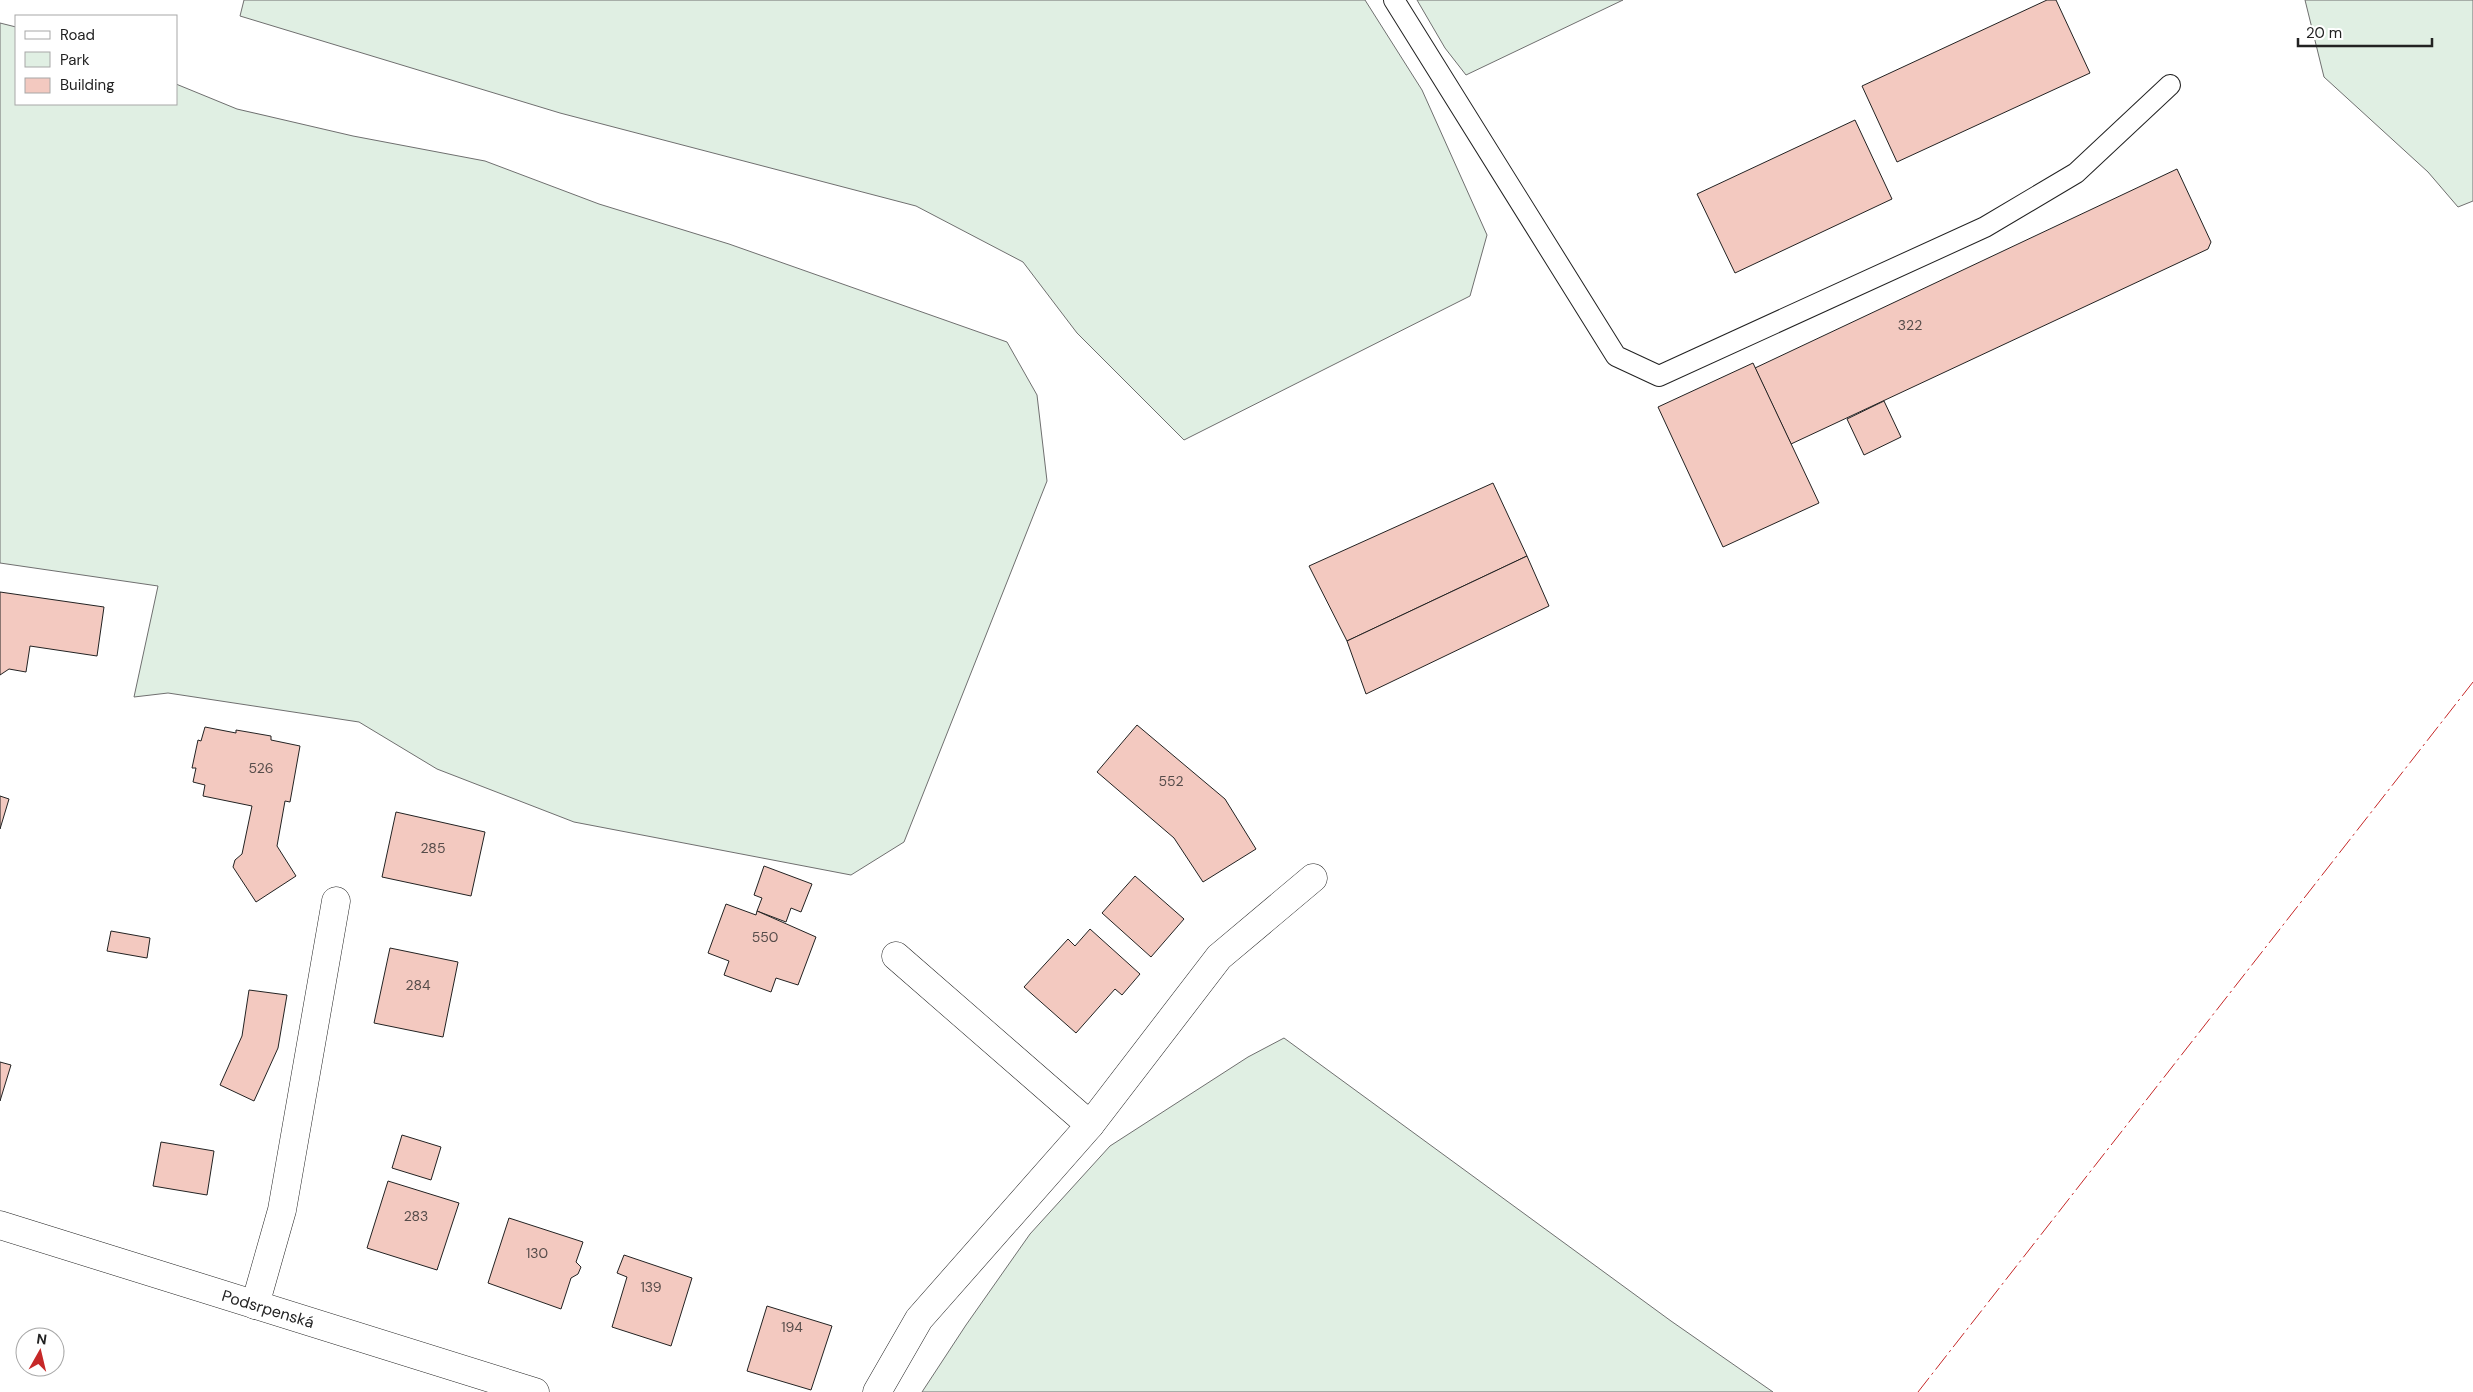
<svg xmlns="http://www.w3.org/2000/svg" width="2473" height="1392" font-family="'DM Sans',sans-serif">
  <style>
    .green { fill: #e0efe3; stroke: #6f6f6f }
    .building { fill: #f3c9c0; stroke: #222 }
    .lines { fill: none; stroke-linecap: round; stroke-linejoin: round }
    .lane-casing { stroke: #222; stroke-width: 22 }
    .street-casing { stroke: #222; stroke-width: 29 }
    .primary-casing { stroke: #222; stroke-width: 29 }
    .lane { stroke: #fff; stroke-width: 20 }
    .street { stroke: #fff; stroke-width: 28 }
    .primary { stroke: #fff; stroke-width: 28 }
    .power { stroke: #c62828; stroke-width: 1; stroke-dasharray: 18 4 2.5 4; stroke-linecap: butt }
    .labels { text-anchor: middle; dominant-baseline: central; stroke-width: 4; stroke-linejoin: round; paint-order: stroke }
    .number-label { font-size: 14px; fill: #564c4a }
    .street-label { font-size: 16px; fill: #222; stroke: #fff }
  </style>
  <rect width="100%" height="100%" fill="#fff"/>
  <g class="green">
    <polygon points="244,0 1365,0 1422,90 1487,235 1470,296 1184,440 1077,333 1023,262 916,206 560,113 240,16"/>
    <polygon points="1417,0 1623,0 1466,75 1445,48"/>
    <polygon points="2305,0 2473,0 2473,201 2458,207 2428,172 2324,77"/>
    <polygon points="0,23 16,27 16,104 176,104 176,84 237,109 353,136 485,161 599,204 729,244 1007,342 1037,395 1047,481 904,842 851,875 574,822 437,769 359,722 168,693 134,697 158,586 0,563"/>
    <polygon points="1284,1038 1671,1321 1773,1392 922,1392 966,1325 1030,1234 1110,1146 1248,1057"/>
  </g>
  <g class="building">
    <polygon points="2047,0 2056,0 2090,73 1897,162 1862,86"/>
    <polygon points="1855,120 1892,199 1735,273 1697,194"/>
    <polygon points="2177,169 2211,242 2208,249 1791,444 1755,368"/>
    <polygon points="1753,363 1819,503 1723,547 1658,407"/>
    <polygon points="1884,401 1901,437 1864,455 1847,419"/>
    <polygon points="1493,483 1527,556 1347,641 1309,566"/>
    <polygon points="1527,556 1549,606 1366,694 1347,641"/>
    <polygon points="0,592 104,607 97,656 30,646 26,672 9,669 0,675"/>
    <polygon points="1137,725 1225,799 1256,849 1203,882 1174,838 1097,772"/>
    <polygon points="205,727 236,733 236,730 271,736 271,740 300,746 290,802 285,801 277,846 296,876 256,902 233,867 235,860 242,854 252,806 203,796 205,785 193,782 196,768 192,768 198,740 201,741"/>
    <polygon points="0,796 9,799 0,829"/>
    <polygon points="396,812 485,832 471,896 382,877"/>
    <polygon points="764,866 812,884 801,912 791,908 786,922 757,911 762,898 754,895"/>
    <polygon points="1135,876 1184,919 1151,957 1102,913"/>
    <polygon points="726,904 756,915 757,911 816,937 798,985 776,978 771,992 724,975 729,961 708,953"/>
    <polygon points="1090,929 1140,974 1122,995 1115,989 1076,1033 1024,987 1068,939 1075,946"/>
    <polygon points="111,931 150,938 147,958 107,951"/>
    <polygon points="390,948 458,962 443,1037 374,1023"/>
    <polygon points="249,990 287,995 278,1048 254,1101 220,1085 242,1036"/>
    <polygon points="0,1062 11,1065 0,1101"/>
    <polygon points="402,1135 441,1147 431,1180 392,1168"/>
    <polygon points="161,1142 214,1151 207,1195 153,1186"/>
    <polygon points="388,1181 459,1203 437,1270 367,1248"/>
    <polygon points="509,1218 583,1242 576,1262 581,1267 578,1274 571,1278 561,1309 488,1283"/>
    <polygon points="624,1255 692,1278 671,1346 612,1327 627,1277 617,1273"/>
    <polygon points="767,1306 832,1326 811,1390 747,1371"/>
  </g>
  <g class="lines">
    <g class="lane-casing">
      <polyline id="lane" points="1394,0 1616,356 1659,376 1985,227 2076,173 2170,85"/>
    </g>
    <g class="street-casing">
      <g id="street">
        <polyline points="1090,1125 1219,957 1313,878"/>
        <polyline points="255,1305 282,1210 336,901"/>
        <polyline points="877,1392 919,1319 1090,1125 896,956"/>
      </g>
    </g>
    <g class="primary-casing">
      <polyline id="primary" points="0,1225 535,1392"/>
    </g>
    <use href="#lane" class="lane"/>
    <use href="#street" class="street"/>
    <use href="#primary" class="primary"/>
    <polyline class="power" points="1918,1392 2473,682"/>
  </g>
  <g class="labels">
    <g class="number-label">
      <text x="1910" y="325">322</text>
      <text x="261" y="768">526</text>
      <text x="1171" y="781">552</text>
      <text x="433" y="848">285</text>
      <text x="765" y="937">550</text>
      <text x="418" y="985">284</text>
      <text x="416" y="1216">283</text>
      <text x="537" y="1253">130</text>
      <text x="651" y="1287">139</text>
      <text x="792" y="1327">194</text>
    </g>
    <g class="street-label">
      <text transform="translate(268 1309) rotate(17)">Podsrpenská</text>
    </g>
  </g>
  <rect x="15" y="15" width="162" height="90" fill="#ffffff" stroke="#a7a7a7"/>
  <rect x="25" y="31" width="25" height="8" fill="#ffffff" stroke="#a7a7a7"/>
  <text x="60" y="40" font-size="15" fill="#222222">Road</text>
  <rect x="25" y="52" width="25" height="15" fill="#e0efe3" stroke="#a7a7a7"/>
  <text x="60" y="65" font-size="15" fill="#222222">Park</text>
  <rect x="25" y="78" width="25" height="15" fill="#f3c9c0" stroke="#a7a7a7"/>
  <text x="60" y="90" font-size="15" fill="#222222">Building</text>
  <g transform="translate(40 1352) rotate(8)"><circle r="24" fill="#ffffff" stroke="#a7a7a7"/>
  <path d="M0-4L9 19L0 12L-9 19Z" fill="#c62828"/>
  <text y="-8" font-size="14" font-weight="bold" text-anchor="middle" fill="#222222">N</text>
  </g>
  <path d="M2298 38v8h134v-8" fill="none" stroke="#222222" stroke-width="2.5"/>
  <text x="2306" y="38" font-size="15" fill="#222222" stroke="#ffffff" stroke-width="4" paint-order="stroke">20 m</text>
</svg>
